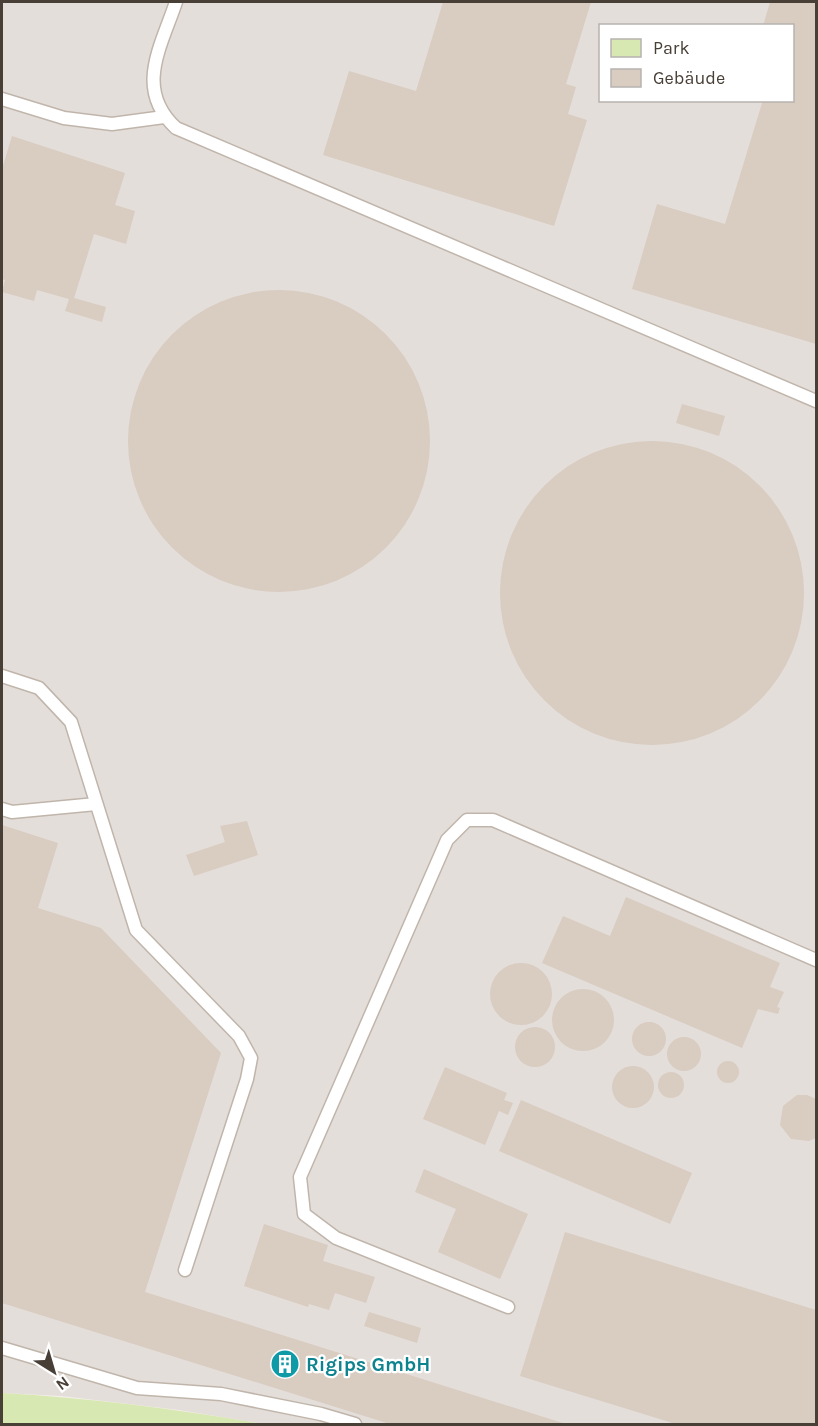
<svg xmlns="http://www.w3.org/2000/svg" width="818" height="1426" font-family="Karla,sans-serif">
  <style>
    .industrial { fill: #e4deda; fill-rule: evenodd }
    .green { fill: #d8e8b2 }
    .building { fill: #d9ccc1 }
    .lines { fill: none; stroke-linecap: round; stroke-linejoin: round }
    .service-casing { stroke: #c0b5ab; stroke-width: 15 }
    .service { stroke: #fff; stroke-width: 12 }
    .labels { text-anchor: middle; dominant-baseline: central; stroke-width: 4.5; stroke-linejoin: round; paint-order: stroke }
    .culture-label { font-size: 20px; font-weight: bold; fill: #0d838f; stroke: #fff; text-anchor: start }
  </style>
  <rect width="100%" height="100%" fill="#f4efe9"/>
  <path class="industrial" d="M2 2H816V1424H263L179 1410 61 1396 2 1393ZM600 26H792V100H600Z"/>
  <path class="green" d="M2 1393C90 1398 176 1409 263 1424H2Z"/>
  <g class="building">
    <polygon points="443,2 591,2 566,84 576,87 568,114 587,120 554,226 323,155 349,71 416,91"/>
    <polygon points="770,2 816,2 816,344 632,289 657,204 725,224 763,100 792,100 792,26 763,26"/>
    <polygon points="12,136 125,173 115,205 135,211 126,244 94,234 74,298 106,307 102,322 65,311 69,299 37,290 34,301 2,292 5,280 2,279 2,169"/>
    <circle cx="279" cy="441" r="151"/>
    <polygon points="682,404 725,416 719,436 676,423"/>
    <circle cx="652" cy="593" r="152"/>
    <polygon points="247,821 258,855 194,876 186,855 225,842 220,826"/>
    <polygon points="2,825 58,843 38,908 101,928 221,1053 145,1292 566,1424 390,1424 2,1303"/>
    <polygon points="626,897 780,963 770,987 784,992 777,1007 780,1008 778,1014 758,1009 742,1048 542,963 563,916 610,936"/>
    <circle cx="521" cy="994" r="31"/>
    <circle cx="583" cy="1020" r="31"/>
    <circle cx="649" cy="1039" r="17"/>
    <circle cx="535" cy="1047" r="20"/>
    <circle cx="684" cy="1054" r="17"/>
    <circle cx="728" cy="1072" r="11"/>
    <circle cx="633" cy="1087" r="21"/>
    <polygon points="445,1067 507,1093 504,1100 513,1103 508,1115 499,1111 485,1145 423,1119"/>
    <circle cx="671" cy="1085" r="13"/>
    <polygon points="797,1095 807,1095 816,1099 816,1138 809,1141 791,1139 780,1125 783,1106"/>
    <polygon points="521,1100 692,1173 670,1224 499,1151"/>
    <polygon points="424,1169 528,1214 500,1279 438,1252 456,1209 415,1192"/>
    <polygon points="264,1224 328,1245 323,1261 375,1277 366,1303 335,1293 329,1310 309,1304 308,1307 244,1286"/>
    <polygon points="565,1232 816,1310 816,1424 676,1424 520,1376"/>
    <polygon points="369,1312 421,1328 417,1343 364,1326"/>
  </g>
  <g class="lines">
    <g class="service-casing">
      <g id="service">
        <path d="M176 2C161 47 134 89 176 128L816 401"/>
        <polyline points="2,99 64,118 112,124 164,117"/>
        <polyline points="2,676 39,688 71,722 136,930 239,1036 251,1058 247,1079 185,1270"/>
        <polyline points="2,809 12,812 96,804"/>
        <polyline points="508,1307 336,1238 304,1214 300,1177 447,840 467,820 493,820 816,960"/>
        <polyline points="2,1348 137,1388 221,1394 321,1414 355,1424"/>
      </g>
    </g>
    <use href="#service" class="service"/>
  </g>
  <defs>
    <g id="building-disc" transform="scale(1.5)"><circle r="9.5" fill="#0f9aa8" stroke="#fff"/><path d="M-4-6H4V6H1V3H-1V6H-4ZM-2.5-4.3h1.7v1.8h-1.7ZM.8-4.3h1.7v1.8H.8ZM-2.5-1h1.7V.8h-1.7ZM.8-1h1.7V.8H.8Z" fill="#fff"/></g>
  </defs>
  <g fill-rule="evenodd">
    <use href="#building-disc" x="285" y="1364"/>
  </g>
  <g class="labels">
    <g class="culture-label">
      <text x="306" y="1364">Rigips GmbH</text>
    </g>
  </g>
  <rect width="818" height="1426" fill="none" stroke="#483f37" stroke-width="6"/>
  <rect x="599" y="24" width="195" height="78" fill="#ffffff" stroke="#b6b2af" stroke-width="1.5"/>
  <rect x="611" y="39" width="30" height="18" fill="#d8e8b2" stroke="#b6b2af" stroke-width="1.5"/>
  <text x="653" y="54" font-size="18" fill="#483f37">Park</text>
  <rect x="611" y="69" width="30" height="18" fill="#d9ccc1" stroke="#b6b2af" stroke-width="1.5"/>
  <text x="653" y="84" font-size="18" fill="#483f37">Gebäude</text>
  <g transform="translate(54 1372) rotate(143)" stroke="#ffffff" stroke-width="4.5" paint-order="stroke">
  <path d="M0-4.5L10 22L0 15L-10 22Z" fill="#483f37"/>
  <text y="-9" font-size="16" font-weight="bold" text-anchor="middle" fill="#483f37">N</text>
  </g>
</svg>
